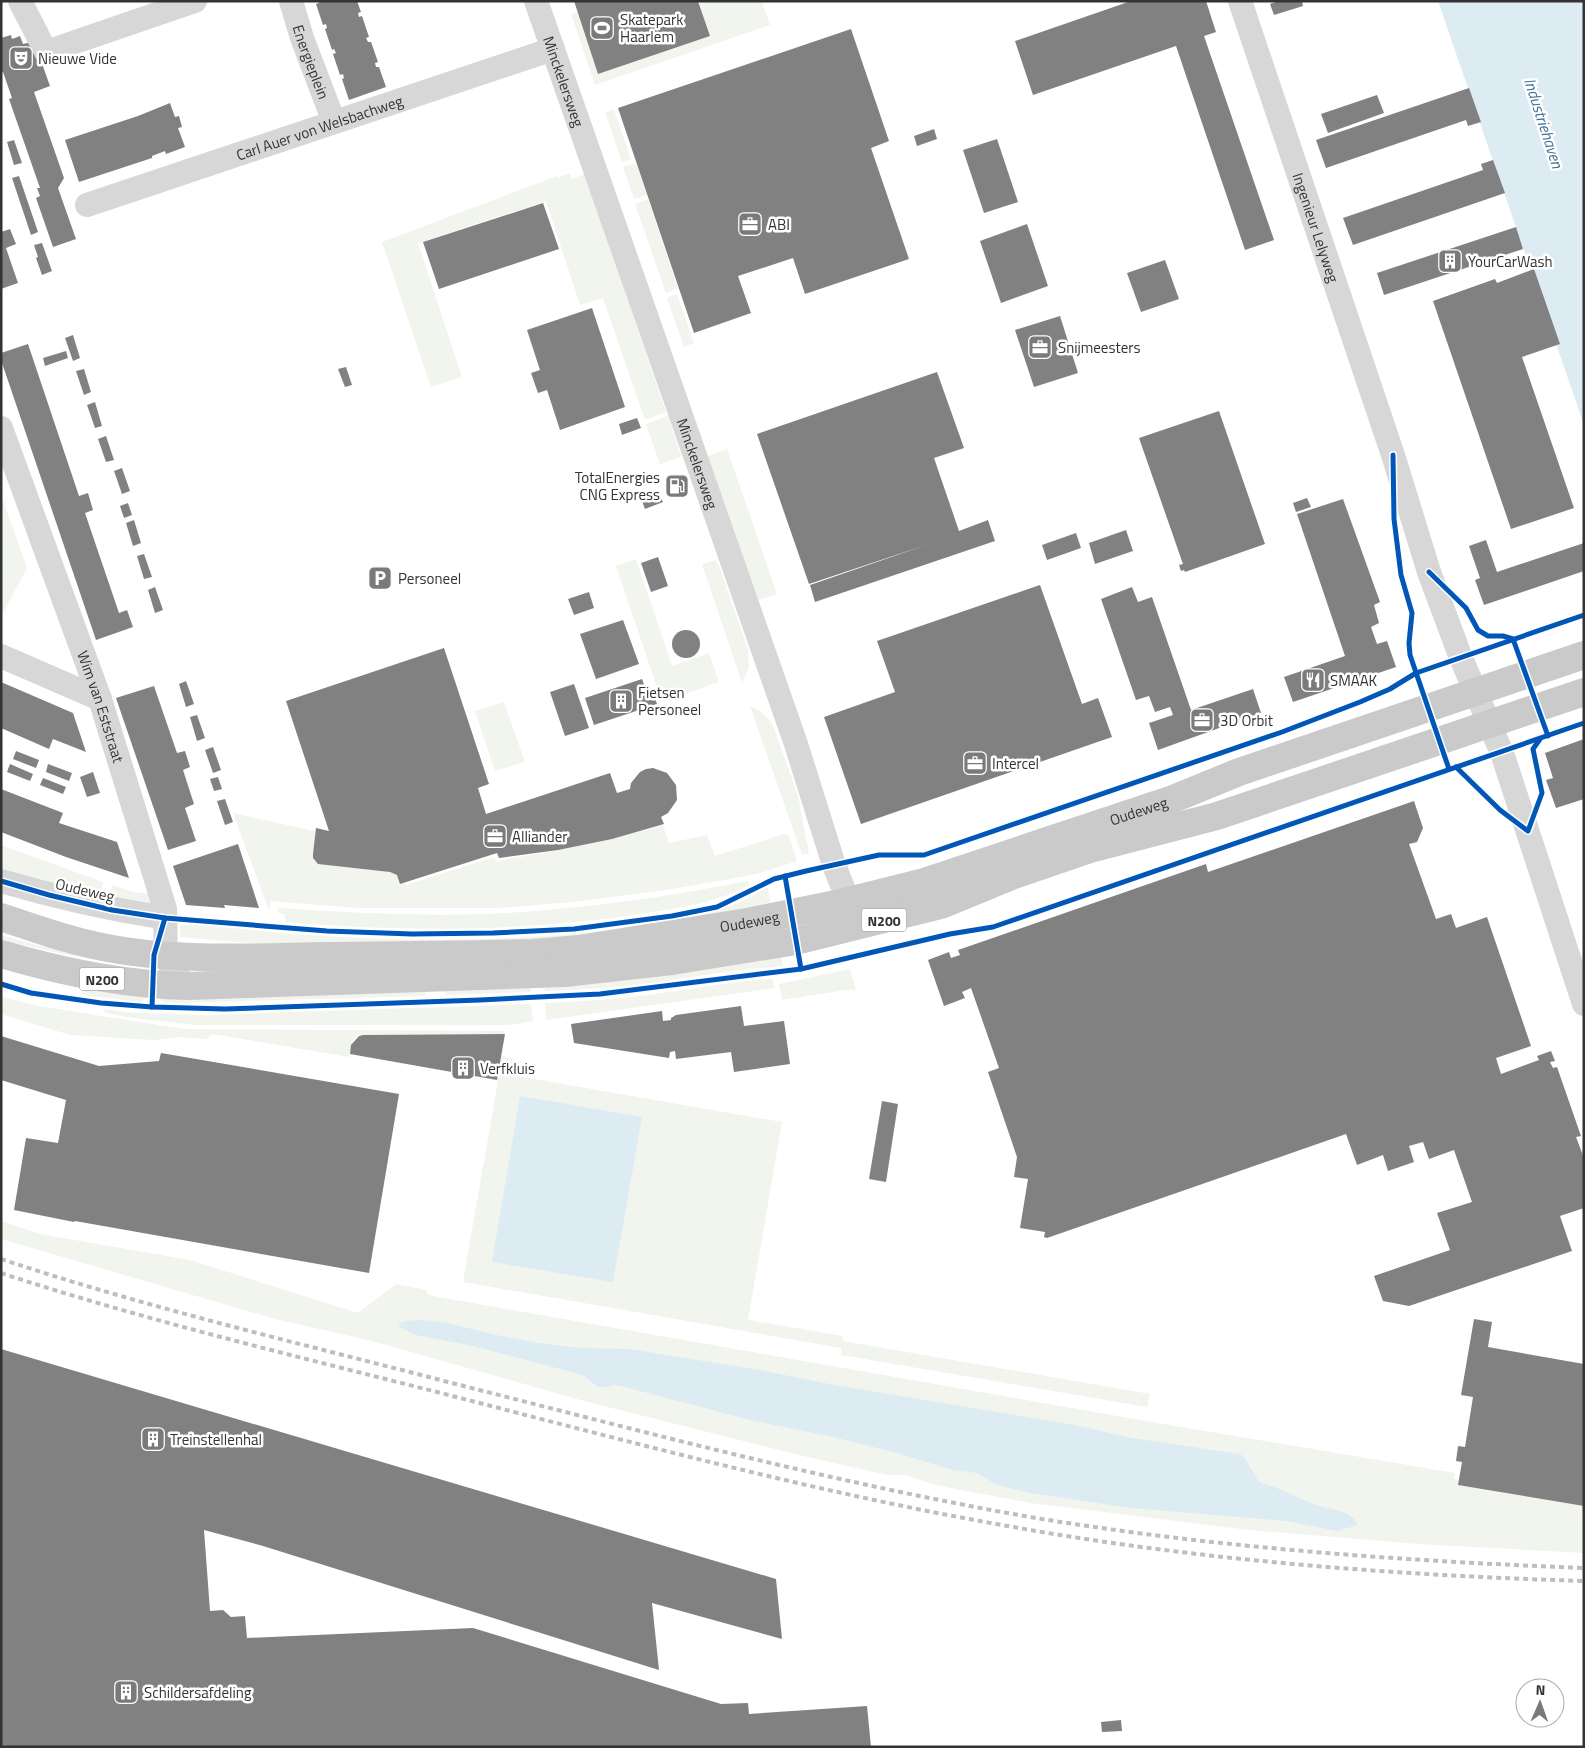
<svg xmlns="http://www.w3.org/2000/svg" width="1585" height="1748" font-family="'Titillium Web',sans-serif">
  <style>
    .green { fill: #f1f5ed }
    .water { fill: #ddebf3 }
    .building { fill: #818181 }
    .lines { fill: none; stroke-linecap: round; stroke-linejoin: round }
    .minor { stroke: #d7d7d7; stroke-width: 24 }
    .major { stroke: #cacaca; stroke-width: 28 }
    .rail { stroke: #bebebe; stroke-width: 4; stroke-dasharray: 5 4; stroke-linecap: butt }
    .cycleway-casing { stroke: #fff; stroke-width: 8 }
    .cycleway { stroke: #0057b8; stroke-width: 5 }
    .labels { text-anchor: middle; dominant-baseline: central; stroke-width: 5; stroke-linejoin: round; paint-order: stroke }
    .shield { fill: #fff; stroke: #707070; stroke-width: 1 }
    .shield-label { font-size: 14px; font-weight: bold; fill: #333 }
    .poi-label { font-size: 15px; fill: #333; stroke: #fff; text-anchor: start }
    .street-label { font-size: 15px; fill: #333; stroke: #fff }
    .water-label { font-size: 16px; font-style: italic; fill: #3f7597; stroke: #fff }
  </style>
  <rect width="100%" height="100%" fill="#fff"/>
  <g class="green">
    <polygon points="699,1 762,1 770,25 595,85 571,14 577,12 599,74 710,36"/>
    <polygon points="614,110 631,159 622,162 605,112"/>
    <polygon points="636,163 647,195 634,199 623,167"/>
    <polygon points="570,173 572,179 585,174 666,412 645,420 603,298 580,305 546,201 418,243 462,377 431,387 382,242 557,176 558,178"/>
    <polygon points="648,199 678,288 666,293 635,204"/>
    <polygon points="677,294 694,343 684,347 667,298"/>
    <polygon points="668,416 681,457 660,464 646,424"/>
    <polygon points="727,449 777,594 759,600 754,595 708,456"/>
    <polygon points="1,495 27,568 1,617"/>
    <polygon points="636,559 672,666 709,653 719,682 662,702 616,566"/>
    <polygon points="715,560 719,566 748,649 749,668 742,683 702,564"/>
    <polygon points="504,702 525,762 495,771 475,711"/>
    <path d="M750 706C761 710 769 718 774 728L798 796 809 853 802 855Z"/>
    <path d="M233 813 328 834 401 870 406 885 494 857 496 861C552 852 608 841 663 825L669 843 707 835 715 856 784 834 789 836 797 861 757 874 673 889 573 902 497 908H356L270 901V908H268Z"/>
    <polygon points="1,845 103,882 100,900 1,875"/>
    <path d="M747 881 749 885C712 905 672 909 632 915 517 932 400 932 285 922V914L278 913V908C354 913 430 917 506 913 588 908 667 897 747 881Z"/>
    <polygon points="112,885 137,893 152,893 152,905 109,902"/>
    <path d="M766 888H768L772 911 538 944H261L180 937V925C223 925 266 933 308 935 412 942 515 942 618 929 671 923 721 916 766 888Z"/>
    <polygon points="1,935 41,946 77,953 77,957 1,940"/>
    <path d="M780 949 783 966 777 967C735 969 694 977 652 983 616 987 580 990 545 991L544 980Z"/>
    <polygon points="850,969 856,990 852,991 852,989 782,1000 779,984"/>
    <path d="M773 979 774 988 546 1020 545 1003C579 1002 613 999 648 995 690 990 731 981 773 979Z"/>
    <polygon points="531,980 531,992 445,995 444,981"/>
    <polygon points="83,982 147,997 141,1002 82,995"/>
    <polygon points="425,990 425,996 174,1003 163,1002 157,997"/>
    <polygon points="1,997 39,1006 184,1029 505,1031 504,1034 358,1035 353,1040 349,1057 213,1034 206,1039 178,1037 154,1040 70,1035 1,1014"/>
    <polygon points="531,1004 533,1021 509,1025 195,1025 126,1017 104,1012 105,1009 132,1013 205,1015"/>
    <polygon points="501,1056 513,1058 510,1074 517,1076 782,1122 748,1320 843,1336 843,1341 1150,1394 1147,1407 841,1355 841,1348 463,1282 496,1092"/>
    <polygon points="1,1221 40,1234 190,1260 358,1313 396,1284 426,1290 427,1294 438,1297 1140,1420 1455,1473 1454,1479 1584,1502 1584,1553 1418,1544 1249,1530 1031,1503 971,1492 932,1484 906,1475 887,1475 803,1456 584,1401 372,1341 275,1319 1,1239"/>
  </g>
  <g class="water">
    <polygon points="1438,1 1584,1 1584,425"/>
    <polygon points="520,1096 642,1117 613,1282 492,1262"/>
    <path d="M423 1320 447 1323 496 1335 539 1343 580 1348 630 1349 759 1370 829 1384 1075 1425 1132 1438 1240 1454 1244 1457 1259 1482C1264 1485 1269 1485 1274 1487 1288 1492 1300 1499 1314 1504 1328 1510 1351 1509 1358 1525L1337 1531 1287 1521 1131 1508 1030 1493 997 1485 977 1473 953 1470 897 1453 829 1436 750 1420 625 1387 614 1385 607 1387H598L583 1375 473 1346 416 1335 399 1327V1324L405 1321Z"/>
  </g>
  <g class="building">
    <polygon points="318,1 357,1 361,12 358,13 359,17 362,16 369,37 366,38 368,42 371,42 378,62 375,63 376,67 379,67 386,87 349,100 342,79 344,78 343,74 340,75 333,54 336,53 334,49 332,50 325,29 327,28 326,24 323,25 316,4 319,3"/>
    <polygon points="574,1 698,1 710,36 598,74"/>
    <polygon points="1131,1 1206,1 1216,32 1204,36 1274,240 1245,250 1176,46 1033,95 1015,41"/>
    <polygon points="1279,1 1302,1 1303,6 1274,15 1270,4"/>
    <polygon points="851,29 889,141 871,148 909,259 805,294 793,258 738,276 751,313 694,333 618,108"/>
    <polygon points="11,35 12,39 20,36 23,44 31,42 35,44 50,86 34,92 64,178 58,188 76,239 53,247 36,198 40,196 37,188 40,188 9,99 12,98 3,72 1,72 1,38"/>
    <polygon points="1469,88 1481,122 1468,126 1466,120 1326,168 1316,140"/>
    <polygon points="1377,95 1384,113 1328,133 1321,114"/>
    <polygon points="170,103 175,117 179,116 182,127 178,128 185,147 166,154 165,151 152,156 152,158 79,182 65,140 138,116"/>
    <polygon points="934,129 937,139 917,146 914,136"/>
    <polygon points="997,139 1018,202 984,213 963,150"/>
    <polygon points="14,140 22,163 14,165 7,142"/>
    <polygon points="1493,160 1505,193 1353,245 1343,218 1483,170 1481,164"/>
    <polygon points="19,176 38,232 31,235 12,178"/>
    <polygon points="543,203 559,249 439,289 423,242"/>
    <polygon points="1027,224 1048,286 1001,303 980,241"/>
    <polygon points="1516,227 1523,249 1384,295 1377,273"/>
    <polygon points="10,229 16,244 6,248 18,283 1,289 1,232"/>
    <polygon points="42,243 52,271 42,275 36,258 38,257 34,245"/>
    <polygon points="1165,260 1179,299 1141,312 1127,273"/>
    <polygon points="1534,269 1560,344 1522,357 1574,508 1511,529 1433,301 1495,279 1497,283"/>
    <polygon points="592,308 625,407 560,430 547,390 538,393 531,373 540,370 527,330"/>
    <polygon points="1060,316 1078,373 1034,387 1015,330"/>
    <polygon points="73,335 80,358 73,361 65,338"/>
    <polygon points="28,344 79,496 88,493 93,510 85,513 119,613 127,610 133,627 96,640 1,360 1,353"/>
    <polygon points="66,351 68,358 45,366 43,358"/>
    <polygon points="346,367 352,385 345,387 338,369"/>
    <polygon points="84,369 91,392 84,395 76,371"/>
    <polygon points="937,372 964,448 934,458 959,531 988,520 995,541 815,602 810,585 929,544 809,584 757,434"/>
    <polygon points="95,402 102,426 95,428 87,405"/>
    <polygon points="1219,411 1265,544 1185,572 1184,570 1181,571 1179,565 1183,564 1139,438"/>
    <polygon points="637,418 641,428 622,435 619,424"/>
    <polygon points="106,436 114,460 106,462 98,439"/>
    <polygon points="122,468 130,491 122,494 114,471"/>
    <polygon points="659,494 663,502 645,509 642,501"/>
    <polygon points="1307,498 1311,507 1296,512 1293,503"/>
    <polygon points="1343,499 1380,602 1374,605 1379,623 1371,627 1377,644 1387,641 1396,667 1293,702 1284,677 1345,656 1297,514"/>
    <polygon points="128,503 132,515 124,518 120,506"/>
    <polygon points="134,520 141,543 133,546 126,523"/>
    <polygon points="1126,530 1133,551 1095,564 1089,543"/>
    <polygon points="1076,533 1081,548 1047,560 1042,545"/>
    <polygon points="1486,540 1497,572 1584,543 1584,571 1484,605 1475,580 1480,578 1469,546"/>
    <polygon points="144,554 152,577 144,579 137,556"/>
    <polygon points="658,557 668,586 651,592 641,563"/>
    <polygon points="1040,585 1082,704 1098,698 1112,737 861,824 824,717 895,692 877,641"/>
    <polygon points="155,587 163,610 155,613 148,590"/>
    <polygon points="1132,587 1138,602 1152,597 1191,710 1253,689 1261,713 1158,750 1149,723 1173,715 1170,707 1155,712 1149,696 1136,700 1101,599"/>
    <polygon points="589,592 594,608 574,615 568,599"/>
    <polygon points="623,620 639,664 596,679 580,634"/>
    <circle cx="686" cy="644" r="14"/>
    <polygon points="444,648 489,784 478,788 486,814 610,773 617,793 630,789 631,783 640,772 646,769 653,768 667,773 676,785 677,800 668,813 661,817 664,824 612,839 558,850 499,858 497,853 400,884 397,875 390,872 318,864 313,858 313,854 316,828 329,831 286,701"/>
    <polygon points="642,679 646,690 651,688 657,704 594,725 585,698"/>
    <polygon points="186,681 194,704 186,707 179,684"/>
    <polygon points="1,682 73,713 86,752 53,739 49,749 1,728"/>
    <polygon points="574,684 589,728 565,736 550,692"/>
    <polygon points="154,686 177,753 185,751 190,767 183,770 194,804 185,808 196,841 168,850 116,698"/>
    <polygon points="197,715 205,738 197,741 190,717"/>
    <polygon points="1584,739 1584,799 1556,808 1546,780 1553,778 1545,753"/>
    <polygon points="213,747 221,770 213,773 205,750"/>
    <polygon points="16,751 39,760 36,768 13,759"/>
    <polygon points="10,764 33,774 30,781 7,772"/>
    <polygon points="48,764 72,773 69,781 46,772"/>
    <polygon points="93,772 100,793 87,797 80,777"/>
    <polygon points="218,777 222,789 214,791 210,779"/>
    <polygon points="43,778 66,787 63,794 40,785"/>
    <polygon points="1,789 63,813 59,823 117,842 129,878 66,857 1,832"/>
    <polygon points="225,799 233,822 225,825 217,801"/>
    <polygon points="1414,801 1423,828 1417,842 1409,844 1436,919 1451,914 1456,928 1487,917 1531,1046 1496,1058 1501,1074 1539,1060 1537,1056 1551,1051 1555,1061 1550,1062 1553,1068 1557,1067 1581,1136 1576,1137 1584,1158 1584,1208 1560,1216 1572,1251 1409,1306 1383,1301 1374,1276 1450,1250 1437,1213 1472,1202 1454,1150 1429,1159 1423,1142 1409,1146 1414,1162 1388,1171 1383,1155 1357,1165 1346,1134 1047,1238 1044,1237 1045,1232 1020,1228 1028,1179 1014,1177 1017,1157 988,1072 999,1068 971,988 962,992 965,998 944,1006 928,960 949,952 951,958 960,955 958,950 1206,864 1208,872"/>
    <polygon points="238,844 259,908 224,905 225,908 186,905 173,866"/>
    <polygon points="741,1006 744,1026 784,1021 790,1064 734,1072 731,1052 676,1059 675,1051 670,1052 669,1058 574,1043 571,1024 662,1011 663,1021 671,1020 671,1018 676,1015"/>
    <polygon points="505,1034 497,1080 350,1054 351,1045 359,1036 363,1035"/>
    <polygon points="1,1036 99,1066 159,1061 161,1053 399,1094 369,1273 75,1221 74,1222 14,1210 26,1138 58,1143 66,1100 1,1080"/>
    <polygon points="882,1101 898,1104 886,1182 869,1179"/>
    <polygon points="1474,1319 1492,1322 1488,1347 1584,1364 1584,1506 1458,1485 1462,1462 1456,1461 1458,1446 1465,1447 1473,1397 1461,1395"/>
    <polygon points="1,1349 776,1579 782,1639 652,1603 659,1670 263,1546 204,1530 210,1611 223,1610 231,1617 245,1616 247,1638 473,1628 721,1704 748,1703 749,1714 867,1706 871,1747 1,1747"/>
    <polygon points="1121,1720 1122,1731 1102,1732 1101,1722"/>
  </g>
  <g class="lines">
    <g class="minor">
      <polyline points="20,1 46,52 195,1"/>
      <path id="s1" d="M291 1 302 38 334 122"/>
      <path id="s2" d="M536 1 796 744 834 865 855 918"/>
      <path id="s3" d="M1240 1 1393 455 1429 572 1461 658 1502 753 1584 1004"/>
      <path id="s4" d="M87 205 553 49"/>
      <path id="s5" d="M1 428 100 699 165 909 166 956 174 973 188 986"/>
      <polyline points="1,656 100,699"/>
      <path d="M1 881C55 897 109 909 165 918"/>
    </g>
    <g class="major">
      <path id="s6" d="M1 917C42 931 82 945 125 951 192 961 261 957 329 956 397 955 465 955 533 953L579 949 747 922 836 904 924 882 1173 799 1239 772 1584 655"/>
      <path d="M1 954C62 972 124 985 188 986L564 973 672 961 796 941 941 905 1014 875 1090 849 1217 816 1584 692"/>
    </g>
    <g class="rail">
      <path d="M1 1259C148 1308 299 1343 448 1382 645 1432 841 1485 1042 1519 1221 1548 1402 1561 1584 1568"/>
      <path d="M1 1273C153 1323 309 1359 464 1399 642 1445 820 1493 1002 1525 1194 1560 1389 1575 1584 1581"/>
    </g>
    <g class="cycleway-casing">
      <g id="cycleway">
        <polyline points="1393,455 1394,519 1401,575 1412,613 1409,643 1410,655 1449,769"/>
        <polyline points="1429,572 1466,608 1478,630 1488,636 1503,636 1513,639 1548,736"/>
        <polyline points="1456,767 1500,810 1528,831 1542,793 1533,749 1540,739"/>
        <polyline points="785,876 801,969"/>
        <polyline points="1,881 49,895 112,910 165,918 327,931 412,934 493,933 574,929 672,916 717,907 774,879 806,871 879,855 924,855 1282,732 1360,702 1390,689 1416,673 1584,615"/>
        <polyline points="1,984 31,993 101,1003 152,1007 225,1009 480,1000 600,994 801,969 950,934 993,927 1584,723"/>
        <polyline points="152,1007 154,955 165,918"/>
      </g>
    </g>
    <use href="#cycleway" class="cycleway"/>
  </g>
  <defs>
    <g id="stadium-square" transform="scale(1.25)"><rect x="-9" y="-9" width="18" height="18" rx="4" fill="#7a7a7a" stroke="#fff"/><path d="M0-5a6.5 5 0 1 0 0 10a6.5 5 0 1 0 0-10ZM-3.5-1.8h7v3.6h-7Z" fill="#fff"/></g>
    <g id="theatre-square" transform="scale(1.25)"><rect x="-9" y="-9" width="18" height="18" rx="4" fill="#7a7a7a" stroke="#fff"/><path d="M-5-5.5Q0-4 5-5.5V0Q5 5 0 6Q-5 5-5 0ZM-3.3-2.5H-1v1.5H-3.3ZM1-2.5H3.3v1.5H1ZM-2.8 1Q0 5.5 2.8 1Z" fill="#fff"/></g>
    <g id="office-square" transform="scale(1.25)"><rect x="-9" y="-9" width="18" height="18" rx="4" fill="#7a7a7a" stroke="#fff"/><path d="M-6-3h4V-5.5h4V-3h4V5H-6ZM-1-4.5V-3h2v-1.5ZM-6 0V1H6V0Z" fill="#fff"/></g>
    <g id="building-square" transform="scale(1.25)"><rect x="-9" y="-9" width="18" height="18" rx="4" fill="#7a7a7a" stroke="#fff"/><path d="M-4-6H4V6H1V3H-1V6H-4ZM-2.5-4.3h1.7v1.8h-1.7ZM.8-4.3h1.7v1.8H.8ZM-2.5-1h1.7V.8h-1.7ZM.8-1h1.7V.8H.8Z" fill="#fff"/></g>
    <g id="fuel-square" transform="scale(1.25)"><rect x="-9" y="-9" width="18" height="18" rx="4" fill="#7a7a7a" stroke="#fff"/><path d="M-5.5-6h7V0h2V4h1.3V-2.5L3-4.5l.8-.8L6-3V5H2.5V1h-1V6h-7ZM-4.2-4.7v3.2H.2V-4.7Z" fill="#fff"/></g>
    <g id="parking-square" transform="scale(1.25)"><rect x="-9" y="-9" width="18" height="18" rx="4" fill="#7a7a7a" stroke="#fff"/><path d="M-3.5-5.5H1a3.5 3.5 0 0 1 0 7H-1V5.5H-3.5ZM-1-3.4V-.6H.8a1.4 1.4 0 0 0 0-2.8Z" fill="#fff"/></g>
    <g id="restaurant-square" transform="scale(1.25)"><rect x="-9" y="-9" width="18" height="18" rx="4" fill="#7a7a7a" stroke="#fff"/><path d="M-5-6h1v4h1v-4h1v4h1v-4h1v5L-1.5 .5V6h-2V.5L-5-1ZM5-6V6H3V1.5H1.5Q1.5-4 5-6Z" fill="#fff"/></g>
  </defs>
  <g fill-rule="evenodd">
    <use href="#stadium-square" x="602" y="28"/>
    <use href="#theatre-square" x="21" y="58"/>
    <use href="#office-square" x="750" y="224"/>
    <use href="#building-square" x="1450" y="261"/>
    <use href="#office-square" x="1040" y="347"/>
    <use href="#fuel-square" x="677" y="486"/>
    <use href="#parking-square" x="380" y="578"/>
    <use href="#restaurant-square" x="1313" y="680"/>
    <use href="#building-square" x="621" y="701"/>
    <use href="#office-square" x="1202" y="720"/>
    <use href="#office-square" x="975" y="763"/>
    <use href="#office-square" x="495" y="836"/>
    <use href="#building-square" x="463" y="1068"/>
    <use href="#building-square" x="153" y="1439"/>
    <use href="#building-square" x="126" y="1692"/>
  </g>
  <g class="labels">
    <g class="shield">
      <rect x="861.5" y="908.5" width="45" height="23" rx="4"/>
      <rect x="79.5" y="967.5" width="45" height="23" rx="4"/>
    </g>
    <g class="shield-label">
      <text x="884" y="920">N200</text>
      <text x="102" y="979">N200</text>
    </g>
    <g class="poi-label">
      <text x="620" y="19">Skatepark<tspan x="620" dy="17">Haarlem</tspan></text>
      <text x="38" y="58">Nieuwe Vide</text>
      <text x="768" y="224">ABI</text>
      <text x="1468" y="261">YourCarWash</text>
      <text x="1058" y="347">Snijmeesters</text>
      <text x="660" y="477" text-anchor="end">TotalEnergies<tspan x="660" dy="17">CNG Express</tspan></text>
      <text x="398" y="578">Personeel</text>
      <text x="1330" y="680">SMAAK</text>
      <text x="638" y="692">Fietsen<tspan x="638" dy="17">Personeel</tspan></text>
      <text x="1220" y="720">3D Orbit</text>
      <text x="992" y="763">Intercel</text>
      <text x="512" y="836">Alliander</text>
      <text x="480" y="1068">Verfkluis</text>
      <text x="170" y="1439">Treinstellenhal</text>
      <text x="144" y="1692">Schildersafdeling</text>
    </g>
    <g class="street-label">
      <text stroke="none"><textPath href="#s1" startOffset="64">Energieplein</textPath></text>
      <text stroke="none"><textPath href="#s2" startOffset="85">Minckelersweg</textPath></text>
      <text stroke="none"><textPath href="#s4" startOffset="245">Carl Auer von Welsbachweg</textPath></text>
      <text stroke="none"><textPath href="#s3" startOffset="239">Ingenieur Lelyweg</textPath></text>
      <text stroke="none"><textPath href="#s2" startOffset="490">Minckelersweg</textPath></text>
      <text stroke="none"><textPath href="#s5" startOffset="296">Wim van Eststraat</textPath></text>
      <text stroke="none"><textPath href="#s6" startOffset="1161">Oudeweg</textPath></text>
      <text transform="translate(85 890) rotate(13)">Oudeweg</text>
      <text stroke="none"><textPath href="#s6" startOffset="756">Oudeweg</textPath></text>
    </g>
    <g class="water-label">
      <text transform="translate(1544 123) rotate(72)">Industriehaven</text>
    </g>
  </g>
  <rect width="1585" height="1748" fill="none" stroke="#333333" stroke-width="5"/>
  <g transform="translate(1540 1703) rotate(2)"><circle r="24" fill="#ffffff" stroke="#adadad"/>
  <path d="M0-4L9 19L0 12L-9 19Z" fill="#7a7a7a"/>
  <text y="-8" font-size="14" font-weight="bold" text-anchor="middle" fill="#333333">N</text>
  </g>
</svg>
